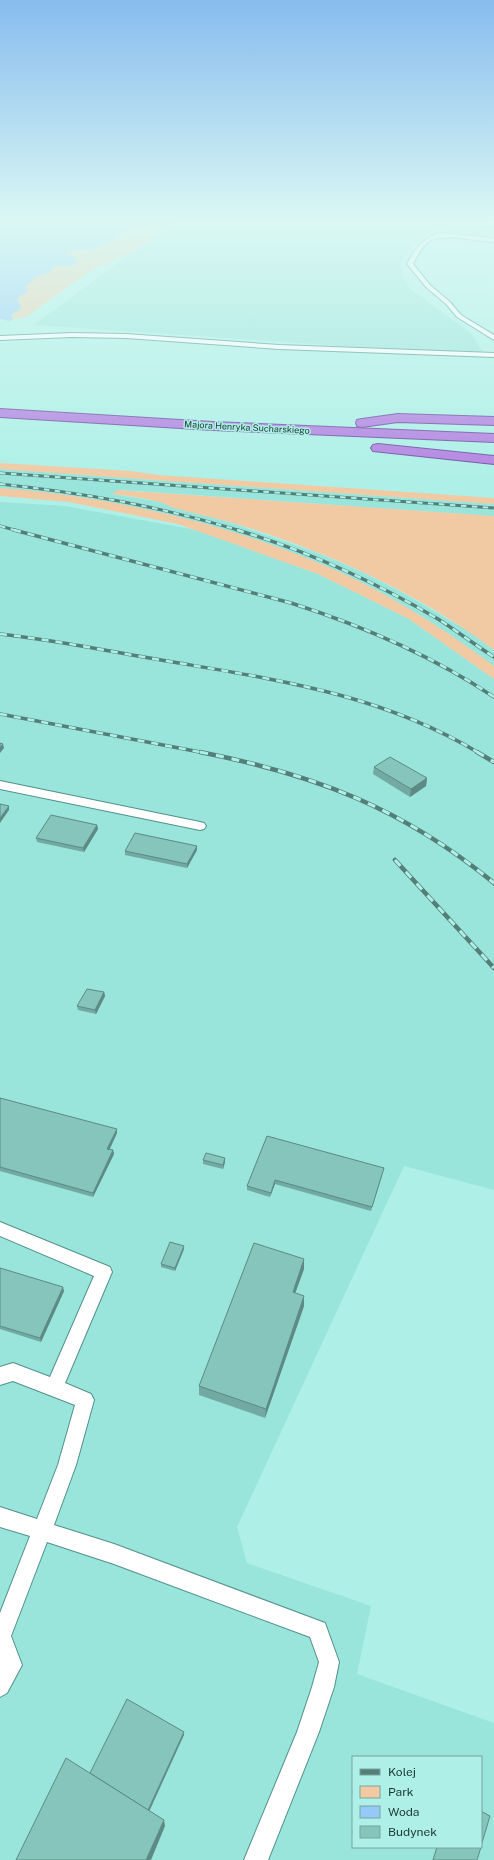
<svg xmlns="http://www.w3.org/2000/svg" width="494" height="1860" font-family="'Public Sans',sans-serif">
  <style>
    .built { fill: #99e4db; fill-rule: evenodd }
    .green { fill: #f1caa4 }
    .water { fill: #96c9f7 }
    .lines { fill: none; stroke-linecap: round; stroke-linejoin: round }
    .service-casing { stroke: #529189; stroke-width: 2 }
    .trunk-casing { stroke: #7254a0; stroke-width: 2 }
    .service { fill: #fff; fill-rule: evenodd }
    .trunk { fill: #b483e2; fill-rule: evenodd }
    .rail-far2-casing { stroke: #547e78; stroke-width: 3 }
    .rail-far1-casing { stroke: #547e78; stroke-width: 3.5 }
    .rail-casing { stroke: #547e78; stroke-width: 4.5 }
    .rail-far2 { stroke: #aef0e7; stroke-width: 2; stroke-dasharray: 5.5; stroke-linecap: butt }
    .rail-far1 { stroke: #aef0e7; stroke-width: 2.5; stroke-dasharray: 7; stroke-linecap: butt }
    .rail { stroke: #aef0e7; stroke-width: 3; stroke-dasharray: 8; stroke-linecap: butt }
    .wall { fill: #72a9a2 }
    .shaded-wall { fill: #5d8a84 }
    .building { fill: #85c5bc; stroke: #5d8a84 }
    .labels { text-anchor: middle; dominant-baseline: central; stroke-width: 3; stroke-linejoin: round; paint-order: stroke }
    .far-street-label { font-size: 9px; fill: #1c3734; stroke: #aef0e7 }
  </style>
  <rect width="100%" height="100%" fill="#aef0e7"/>
  <g class="built">
    <polygon points="178,219 494,219 494,236 431,230 416,241 403,258 401,267 404,280 411,289 472,334 483,353 403,350 34,325"/>
    <polygon points="0,469 494,504 494,516 123,490 112,494 161,502 172,507 229,522 315,552 362,572 405,594 468,631 494,650 494,666 426,619 379,592 334,570 271,545 217,528 162,513 80,498 0,488"/>
    <path d="M0 502 65 506 196 530 318 574 409 619 494 679V1190L404 1166 237 1527 247 1563 371 1606 357 1674 494 1723V1860H0ZM353 1757H481V1847H353Z"/>
  </g>
  <g class="green">
    <path d="M139 219H168L173 223 137 250 90 271 26 317 13 319 11 315 19 311V302L17 299 27 291 25 286 33 281 34 277 43 275 56 265 66 266 75 260 66 254 68 252C75 249 83 251 90 250 108 245 125 230 139 219Z"/>
    <polygon points="0,463 131,471 159,475 494,498 494,504 0,469"/>
    <path d="M0 488C124 497 270 533 380 592 420 614 458 639 494 666V679L409 619 318 574 178 524 69 502 0 496Z"/>
    <path d="M118 490 494 516V650C416 591 323 550 230 522 211 517 192 513 174 508 169 507 165 503 160 502 144 498 128 496 112 494Z"/>
  </g>
  <path class="water" d="M0 219H139C125 230 108 245 90 250 83 251 75 249 68 252L66 254 74 257 78 262C70 272 56 259 50 272L34 277 33 281 25 286 28 291 17 299 21 307 18 311 11 315 13 319 9 321 0 319Z"/>
  <g class="lines">
    <g class="service-casing">
      <g id="service">
        <path d="M440 233 494 238V242C483 241 471 240 460 238 432 236 426 238 413 264L430 285 450 302 461 315 494 335V340L457 317 446 304 426 287 407 264C415 249 423 238 440 233Z"/>
        <polygon points="72,333 126,334 279,345 494,353 494,357 279,349 126,338 72,337 0,340 0,336"/>
        <polygon points="0,781 200,822 204,823 206,826 204,829 200,830 0,789"/>
        <polygon points="0,1222 110,1267 112,1272 65,1383 91,1394 94,1400 76,1465 54,1525 114,1544 325,1623 339,1662 334,1687 319,1732 268,1860 244,1860 297,1732 312,1687 319,1662 310,1637 114,1564 47,1542 11,1636 22,1665 7,1693 0,1697 0,1613 30,1536 0,1527 0,1507 37,1519 58,1465 75,1405 13,1381 0,1385 0,1367 13,1363 50,1377 94,1276 0,1236"/>
      </g>
    </g>
    <g class="trunk-casing">
      <g id="trunk">
        <polygon points="0,409 213,422 494,434 494,442 213,430 0,417"/>
        <polygon points="398,414 494,417 494,425 398,422 362,427 357,426 356,423 357,420 362,419"/>
        <polygon points="378,444 494,456 494,464 373,451 371,448 373,445"/>
      </g>
    </g>
    <use href="#service" class="service"/>
    <use href="#trunk" class="trunk"/>
    <g class="rail-far2-casing">
      <g id="rail-far2">
        <polyline points="0,473 494,508"/>
        <path d="M0 484C84 493 159 506 241 531"/>
        <polyline points="0,526 18,531"/>
      </g>
    </g>
    <g class="rail-far1-casing">
      <g id="rail-far1">
        <path d="M14 530 291 603C363 626 431 655 494 697"/>
        <path d="M237 530C308 551 375 582 438 619 457 631 475 645 494 657"/>
        <path d="M0 634C56 640 112 652 167 661 278 680 381 694 479 753"/>
        <polyline points="0,714 205,753"/>
      </g>
    </g>
    <g class="rail-casing">
      <g id="rail">
        <path d="M200 752C316 775 402 808 494 883"/>
        <polyline points="477,752 494,762"/>
        <polyline points="395,860 494,968"/>
      </g>
    </g>
    <use href="#rail-far2" class="rail-far2"/>
    <use href="#rail-far1" class="rail-far1"/>
    <use href="#rail" class="rail"/>
  </g>
  <g class="wall">
    <polygon points="374,767 427,778 426,786 410,797 373,774"/>
    <polygon points="97,825 98,829 84,852 37,842 36,838"/>
    <polygon points="197,846 197,850 187,868 125,855 125,851"/>
    <polygon points="104,992 105,996 96,1014 78,1010 77,1006"/>
    <polygon points="0,1098 117,1133 109,1149 113,1150 114,1154 93,1197 0,1171"/>
    <polygon points="267,1136 383,1172 371,1211 275,1184 270,1197 247,1190 247,1186"/>
    <polygon points="225,1158 225,1162 223,1169 203,1164 203,1160"/>
    <polygon points="184,1249 175,1271 161,1267 161,1264"/>
    <polygon points="0,1268 64,1291 41,1342 0,1329"/>
    <polygon points="304,1269 295,1293 304,1296 304,1306 265,1418 199,1395 199,1386"/>
  </g>
  <g class="shaded-wall">
    <polygon points="3,744 4,748 0,753 0,748"/>
    <polygon points="427,778 426,786 410,797 411,789"/>
    <polygon points="9,806 9,810 0,823 0,818"/>
    <polygon points="97,825 98,829 84,852 83,848"/>
    <polygon points="197,846 197,850 187,868 187,864"/>
    <polygon points="104,992 105,996 96,1014 95,1010"/>
    <polygon points="117,1129 117,1133 108,1153 107,1149"/>
    <polygon points="113,1150 114,1154 93,1197 93,1193"/>
    <polygon points="225,1158 225,1162 223,1169 223,1165"/>
    <polygon points="275,1180 275,1184 270,1197 271,1193"/>
    <polygon points="184,1246 184,1249 175,1271 175,1268"/>
    <polygon points="304,1259 304,1269 292,1302 293,1292"/>
    <polygon points="63,1287 64,1291 41,1342 40,1338"/>
    <polygon points="304,1296 304,1306 265,1418 266,1409"/>
    <polygon points="184,1732 184,1735 148,1814 147,1813"/>
    <polygon points="164,1820 165,1826 151,1860 146,1860"/>
  </g>
  <g class="building">
    <polygon points="0,743 3,744 0,748"/>
    <polygon points="390,757 427,778 411,789 374,767"/>
    <polygon points="0,804 9,806 0,818"/>
    <polygon points="51,815 97,825 83,848 36,838"/>
    <polygon points="135,833 197,846 187,864 125,851"/>
    <polygon points="87,989 104,992 95,1010 77,1006"/>
    <polygon points="0,1098 117,1129 107,1149 113,1150 93,1193 0,1167"/>
    <polygon points="267,1136 384,1168 372,1207 275,1180 271,1193 247,1186"/>
    <polygon points="206,1153 225,1158 223,1165 203,1160"/>
    <polygon points="170,1242 184,1246 175,1268 161,1264"/>
    <polygon points="254,1243 304,1259 293,1292 304,1296 266,1409 199,1386"/>
    <polygon points="0,1268 63,1287 40,1338 0,1326"/>
    <polygon points="127,1699 184,1732 148,1810 90,1773"/>
    <polygon points="66,1758 164,1820 146,1860 16,1860"/>
    <polygon points="481,1811 490,1816 481,1846"/>
    <polygon points="437,1847 481,1847 477,1860 433,1860"/>
  </g>
  <linearGradient id="sky" x2="0" y2="1"><stop stop-color="#87bcee"/><stop offset="0.46" stop-color="#dbf8f4"/><stop offset="1" stop-color="#dbf8f4" stop-opacity="0"/></linearGradient>
  <rect width="494" height="480" fill="url(#sky)"/>
  <g class="labels">
    <g class="far-street-label">
      <text transform="translate(247 427) rotate(3)">Majora Henryka Sucharskiego</text>
    </g>
  </g>
  <rect x="352" y="1756" width="130" height="92" fill="#aef0e7" stroke="#74a69f"/>
  <rect x="360" y="1769" width="20" height="6" fill="#547e78" stroke="#74a69f"/>
  <text x="388" y="1776" font-size="12" fill="#1c3734">Kolej</text>
  <rect x="360" y="1786" width="20" height="12" fill="#f1caa4" stroke="#74a69f"/>
  <text x="388" y="1796" font-size="12" fill="#1c3734">Park</text>
  <rect x="360" y="1806" width="20" height="12" fill="#96c9f7" stroke="#74a69f"/>
  <text x="388" y="1816" font-size="12" fill="#1c3734">Woda</text>
  <rect x="360" y="1826" width="20" height="12" fill="#85c5bc" stroke="#74a69f"/>
  <text x="388" y="1836" font-size="12" fill="#1c3734">Budynek</text>
</svg>
